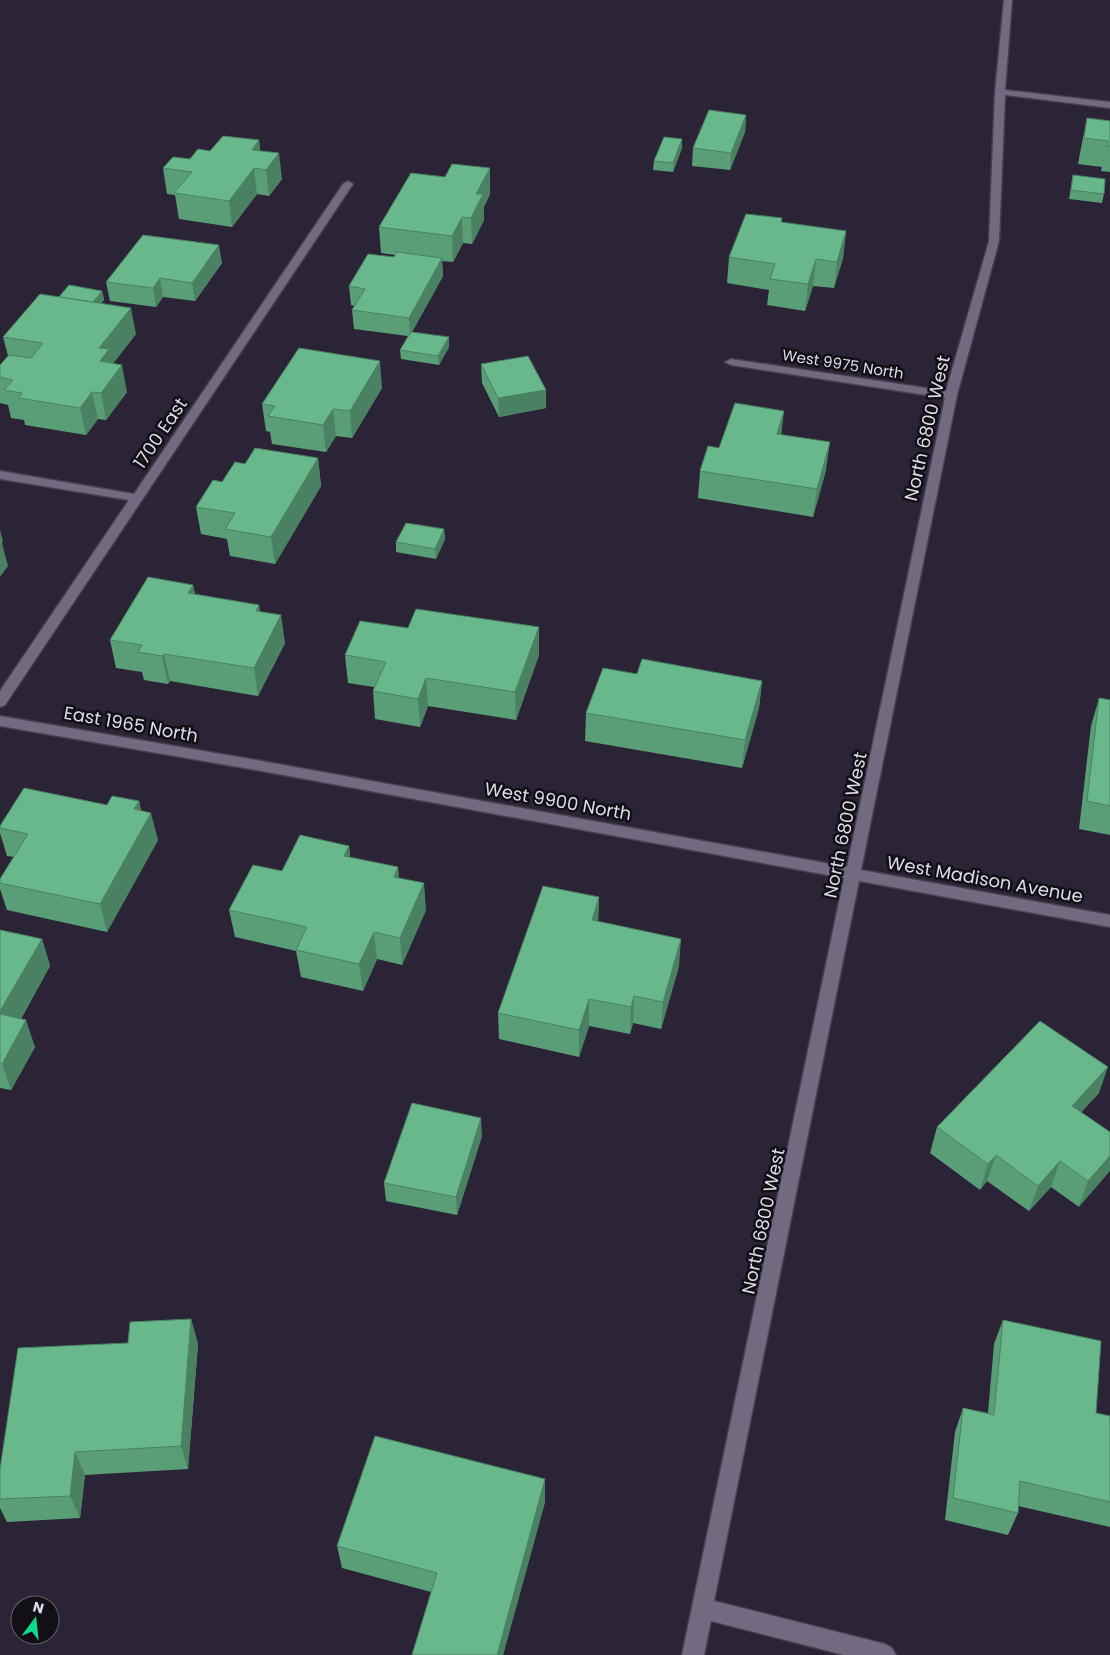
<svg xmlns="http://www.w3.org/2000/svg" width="1110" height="1655" font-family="Poppins,sans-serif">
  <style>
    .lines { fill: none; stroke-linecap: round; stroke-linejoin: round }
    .minor-casing { stroke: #443e4d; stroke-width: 3 }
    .minor { fill: #726a80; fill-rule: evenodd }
    .wall { fill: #5a9e78 }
    .shaded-wall { fill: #4a8162 }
    .building { fill: #69b88c; stroke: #4a8162 }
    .labels { text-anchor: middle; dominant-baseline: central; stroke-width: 5; stroke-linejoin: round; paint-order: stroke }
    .far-street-label { font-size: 15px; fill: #dfdbe7; stroke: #120f17 }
    .street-label { font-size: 18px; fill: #dfdbe7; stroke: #120f17 }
  </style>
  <rect width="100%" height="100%" fill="#2a2436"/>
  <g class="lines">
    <g class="minor-casing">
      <g id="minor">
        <polygon points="1004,0 1012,0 1005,90 1110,102 1110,108 1005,95 999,241 957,395 861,870 1110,915 1110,927 859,881 714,1601 885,1644 892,1648 896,1655 844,1655 711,1621 704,1655 682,1655 844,878 256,770 0,726 0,716 256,760 847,867 945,398 731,365 725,362 731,359 946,391 989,241 995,92"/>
        <polygon points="348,181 353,184 5,705 0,707 0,691 129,500 0,479 0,471 134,494 343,184"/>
      </g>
    </g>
    <use href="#minor" class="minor"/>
  </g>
  <g class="wall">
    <polygon points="746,115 745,132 730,170 692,166 693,148"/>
    <polygon points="1087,118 1110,121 1110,172 1101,171 1102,167 1078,164 1082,143"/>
    <polygon points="682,139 682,148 673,172 653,170 654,161"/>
    <polygon points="259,140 260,151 282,179 269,196 257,194 232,227 179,219 175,195 167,194 163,168 210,151"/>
    <polygon points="490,168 490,194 484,207 484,220 472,244 463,243 453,262 442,261 443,276 412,332 449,347 439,365 401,359 400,350 408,336 354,329 352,310 355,306 351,305 349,286 394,257 395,255 381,253 379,227 445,177"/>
    <polygon points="1073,175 1104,194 1102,203 1069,199"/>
    <polygon points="782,218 782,223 846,231 843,258 834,288 813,286 805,311 767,305 769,290 727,283 729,257"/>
    <polygon points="222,263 195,301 163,297 156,307 110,301 106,282"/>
    <polygon points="102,291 104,300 101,303 136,334 113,363 127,392 106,420 98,419 86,435 25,425 24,420 11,418 8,405 0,403 0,365 8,356 3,337 59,297"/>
    <polygon points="481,364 546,408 499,417 482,383"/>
    <polygon points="382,388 352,438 336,436 326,452 272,444 270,432 266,431 262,404"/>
    <polygon points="782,435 826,470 813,517 698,498 700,471 719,448"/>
    <polygon points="318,458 321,486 275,564 230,556 227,539 201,534 196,507 245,464"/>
    <polygon points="444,529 445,539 436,559 396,552 396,542"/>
    <polygon points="193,585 195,594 261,612 285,643 258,696 170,681 168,684 144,680 142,672 116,668 110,640"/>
    <polygon points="539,627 539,655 516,720 428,706 420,727 375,719 373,691 374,687 348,683 345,655 408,628"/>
    <polygon points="637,674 762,681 759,708 742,768 585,741 586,713"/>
    <polygon points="1099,698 1110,700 1110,835 1079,829 1091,726"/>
    <polygon points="139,801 141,811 158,840 107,932 7,910 0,889 0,879 14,857 7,856 0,833 0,826 107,805"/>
    <polygon points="349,846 350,857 398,867 399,878 426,910 402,965 377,959 363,991 301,977 296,951 235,937 229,910 282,871"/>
    <polygon points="599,897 598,922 679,966 661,1029 633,1023 630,1034 589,1026 579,1057 499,1039 498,1013"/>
    <polygon points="0,930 42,939 50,966 21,1019 35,1047 11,1090 0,1088"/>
    <polygon points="1099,1093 1081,1112 1110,1132 1079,1207 1051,1187 1029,1211 987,1181 980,1190 930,1153 937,1127"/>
    <polygon points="482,1136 457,1215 386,1201 384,1183"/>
    <polygon points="191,1319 198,1344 188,1469 85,1475 80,1518 7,1522 0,1508 0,1469 128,1343"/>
    <polygon points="1003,1320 1096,1413 1110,1416 1110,1527 1018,1506 1018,1513 1008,1535 945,1520 955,1432 963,1408 988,1413 994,1344"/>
    <polygon points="545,1479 545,1502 503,1655 412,1655 431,1592 342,1568 337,1546"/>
  </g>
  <g class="shaded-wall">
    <polygon points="746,115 745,132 730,170 731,153"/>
    <polygon points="682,139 682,148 673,172 673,163"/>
    <polygon points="259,140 262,166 252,150"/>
    <polygon points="279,153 282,179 269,196 266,170"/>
    <polygon points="254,168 257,194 232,227 229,201"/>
    <polygon points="490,168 490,194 484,207 484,220 472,244 471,218 476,194"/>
    <polygon points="462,217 463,243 453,262 452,236"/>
    <polygon points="846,231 843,258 834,288 837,262"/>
    <polygon points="219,245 222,263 195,301 192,283"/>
    <polygon points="442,258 443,276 410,336 409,318"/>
    <polygon points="816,259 813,286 805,311 808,284"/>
    <polygon points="160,278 163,297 156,307 153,288"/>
    <polygon points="102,291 104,300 90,317 88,307"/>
    <polygon points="131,308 136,334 112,365 122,365 127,392 106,420 101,393 99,348"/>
    <polygon points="449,337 449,347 439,365 438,356"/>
    <polygon points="380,361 382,388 352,438 350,411"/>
    <polygon points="546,390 546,408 499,417 498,398"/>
    <polygon points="92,392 98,419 86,435 80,408"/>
    <polygon points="333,409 336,436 326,452 323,425"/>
    <polygon points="784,411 781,438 777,434"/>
    <polygon points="830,442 826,470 813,517 817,489"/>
    <polygon points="318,458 321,486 275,564 271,537"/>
    <polygon points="444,529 445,539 436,559 435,549"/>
    <polygon points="0,530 3,541 2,543 8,566 0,577"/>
    <polygon points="193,585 198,612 188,593"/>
    <polygon points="259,605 264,633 256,611"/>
    <polygon points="281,615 285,643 258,696 254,668"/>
    <polygon points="539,627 539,655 516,720 515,692"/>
    <polygon points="164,654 170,681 168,684 162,656"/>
    <polygon points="426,678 428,706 420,727 418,699"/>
    <polygon points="762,681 759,708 742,768 745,740"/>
    <polygon points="139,801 144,825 151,813 158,840 107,932 100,904 134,809"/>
    <polygon points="349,846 352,873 344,856"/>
    <polygon points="398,867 400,895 394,877"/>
    <polygon points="424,883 426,910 402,965 400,938"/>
    <polygon points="599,897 598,924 592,920"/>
    <polygon points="374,932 377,959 363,991 359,964"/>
    <polygon points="42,939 50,966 8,1041 0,1019 0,1011"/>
    <polygon points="681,939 679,966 661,1029 663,1002"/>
    <polygon points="634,996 633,1023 630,1034 631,1007"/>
    <polygon points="589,999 589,1026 579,1057 579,1030"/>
    <polygon points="26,1020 35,1047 11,1090 2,1064"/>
    <polygon points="1108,1067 1099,1093 1063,1132 1072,1106"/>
    <polygon points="481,1118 482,1136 457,1215 456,1197"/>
    <polygon points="996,1155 987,1181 980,1190 988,1164"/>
    <polygon points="1110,1156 1110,1171 1079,1207 1088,1181"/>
    <polygon points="1060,1161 1051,1187 1029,1211 1038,1186"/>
    <polygon points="191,1319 198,1344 188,1469 181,1446"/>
    <polygon points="75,1452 85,1475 80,1518 70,1496"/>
    <polygon points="545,1479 545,1502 503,1655 497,1655"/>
  </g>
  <g class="building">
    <polygon points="709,110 746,115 731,153 693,148"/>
    <polygon points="1087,118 1110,121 1110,146 1107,146 1108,141 1084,138"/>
    <polygon points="223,136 259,140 252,150 279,153 266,170 254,168 229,201 174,193 192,172 163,168 173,157 190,159 198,149 210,151"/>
    <polygon points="664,137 682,139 673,163 654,161"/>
    <polygon points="452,164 490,168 476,194 483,194 471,218 462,217 452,236 379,227 411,173 445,177"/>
    <polygon points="1073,175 1105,179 1104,194 1071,190"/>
    <polygon points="746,214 782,218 781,222 846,231 837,262 816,259 808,284 770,279 775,264 729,257"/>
    <polygon points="143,235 219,245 192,283 160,278 153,288 106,282"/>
    <polygon points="397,252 442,258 409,318 352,310 365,289 349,286 368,254 394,257"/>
    <polygon points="69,285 102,291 93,302 59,297"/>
    <polygon points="40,294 131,308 99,348 109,349 100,361 122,365 101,393 92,392 80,408 19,398 22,393 4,390 13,380 0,377 0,365 9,355 31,358 43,343 3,337"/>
    <polygon points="411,332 449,337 438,356 400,350"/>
    <polygon points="299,348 380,361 350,411 333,409 323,425 268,416 275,406 262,404"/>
    <polygon points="528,356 546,390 498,398 481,364"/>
    <polygon points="735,403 784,411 777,434 830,442 817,489 700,471 708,446 719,448"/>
    <polygon points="255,448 318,458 271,537 225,529 235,513 196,507 213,480 222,482 235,462 245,464"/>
    <polygon points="406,523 444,529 435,549 396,542"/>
    <polygon points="148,577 193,585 188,593 259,605 256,611 281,615 254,668 164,654 162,656 138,652 142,645 110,640"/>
    <polygon points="416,609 539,627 515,692 426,678 418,699 373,691 386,662 345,655 360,621 408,628"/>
    <polygon points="642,659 762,681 745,740 586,713 603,668 637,674"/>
    <polygon points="1099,698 1110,700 1110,806 1087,801"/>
    <polygon points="24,788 107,805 112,796 139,801 134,809 151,813 100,904 0,883 0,879 28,834 0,828 0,826"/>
    <polygon points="300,835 349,846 344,856 398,867 394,877 424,883 400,938 374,932 359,964 296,950 307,927 229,910 253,865 282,871"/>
    <polygon points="543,886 599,897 592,920 681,939 663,1002 634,996 631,1007 589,999 579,1030 498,1013"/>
    <polygon points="0,930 42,939 0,1011"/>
    <polygon points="0,1014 26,1020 2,1064 0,1063"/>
    <polygon points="1040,1021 1108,1067 1072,1106 1110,1132 1110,1156 1088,1181 1060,1161 1038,1186 996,1155 988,1164 937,1127"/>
    <polygon points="412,1103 481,1118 456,1197 384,1183"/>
    <polygon points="191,1319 181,1446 75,1452 70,1496 0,1499 0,1469 18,1348 128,1343 130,1322"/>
    <polygon points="1003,1320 1101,1341 1096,1413 1110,1416 1110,1502 1020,1481 1018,1513 953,1498 963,1408 994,1415"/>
    <polygon points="375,1436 545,1479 497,1655 412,1655 437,1573 337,1546"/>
  </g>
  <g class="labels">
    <g class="far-street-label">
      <text transform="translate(843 364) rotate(9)">West 9975 North</text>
    </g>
    <g class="street-label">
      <text transform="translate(927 428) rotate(-77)">North 6800 West</text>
      <text transform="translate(160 433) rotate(-56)">1700 East</text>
      <text transform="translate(131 724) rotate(10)">East 1965 North</text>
      <text transform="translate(558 801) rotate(10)">West 9900 North</text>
      <text transform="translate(845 825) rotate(-78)">North 6800 West</text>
      <text transform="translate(985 879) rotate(10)">West Madison Avenue</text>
      <text transform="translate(763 1221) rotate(-78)">North 6800 West</text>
    </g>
  </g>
  <g transform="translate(35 1620) rotate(15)"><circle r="24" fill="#120f17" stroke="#64616a"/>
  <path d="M0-4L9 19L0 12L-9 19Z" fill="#0fd98a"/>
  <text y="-8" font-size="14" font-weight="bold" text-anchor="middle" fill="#dfdbe7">N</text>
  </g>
</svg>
